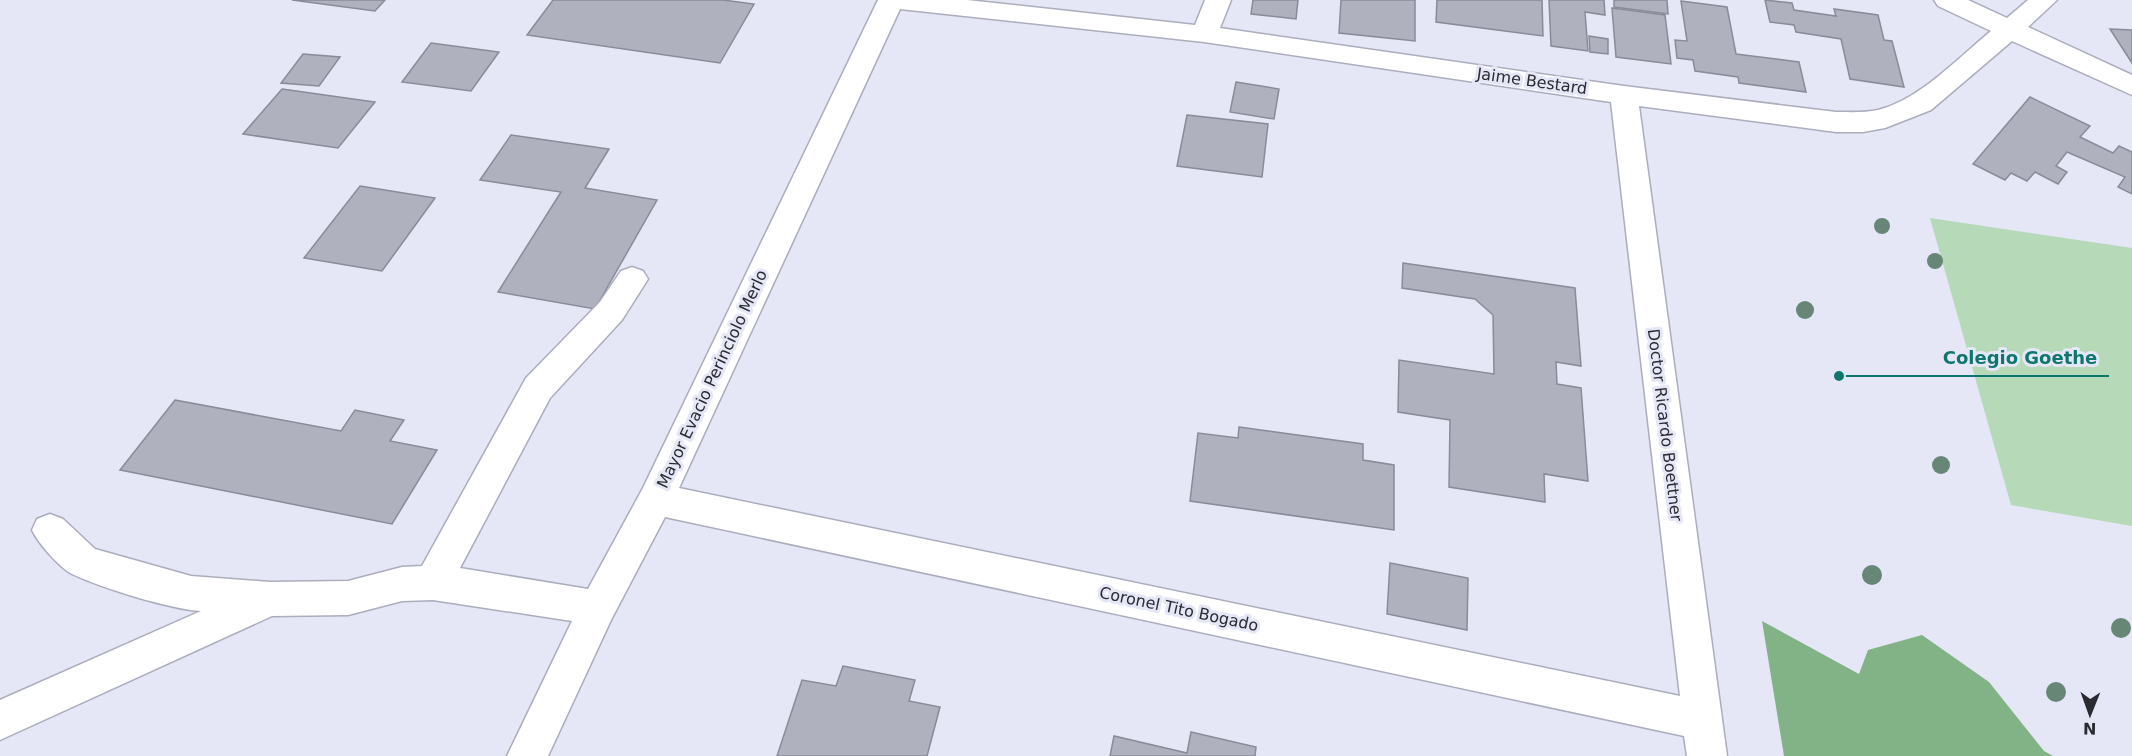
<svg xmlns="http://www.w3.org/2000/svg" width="2132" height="756" font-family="'DejaVu Sans',sans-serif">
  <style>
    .green { fill: #b6d9b8 }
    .forest { fill: #82b386 }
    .building { fill: #afb1bf; stroke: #898b99; stroke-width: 1.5 }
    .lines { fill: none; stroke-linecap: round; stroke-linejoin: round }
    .minor-casing { stroke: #abadbc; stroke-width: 3 }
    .minor { fill: #fff; fill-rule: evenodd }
    .tree { fill: #678675 }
    .labels { text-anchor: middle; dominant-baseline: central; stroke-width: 6; stroke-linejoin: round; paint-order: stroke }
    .street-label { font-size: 16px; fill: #2a2b31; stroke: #e5e7f7 }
    .leader { fill: none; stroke: #0f766e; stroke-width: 2 }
    .callout-dot { fill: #0f766e; stroke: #e5e7f7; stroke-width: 2 }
    .callout-label { font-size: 18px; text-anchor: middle; font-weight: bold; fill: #0f766e; stroke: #e5e7f7; stroke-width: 6; stroke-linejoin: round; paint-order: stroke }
  </style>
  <rect width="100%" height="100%" fill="#e5e7f7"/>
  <polygon class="green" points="1930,218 2132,248 2132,526 2011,505"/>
  <polygon class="forest" points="1762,621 1859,674 1868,650 1922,635 1989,682 2044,751 2053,756 1784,756"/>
  <g class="building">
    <polygon points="292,0 385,0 375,11"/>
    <polygon points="553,0 723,0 754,4 720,63 527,35"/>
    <polygon points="1253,0 1298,0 1296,19 1251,14"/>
    <polygon points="1341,0 1415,0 1415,41 1339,33"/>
    <polygon points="1437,0 1542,0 1543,36 1436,22"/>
    <polygon points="1549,0 1604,0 1605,15 1585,12 1588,51 1551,46"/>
    <polygon points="1614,0 1667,0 1668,14 1614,7"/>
    <polygon points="1765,0 1792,3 1794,10 1836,16 1834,9 1878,15 1884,40 1892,41 1904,87 1850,79 1841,39 1796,32 1794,25 1770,22"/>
    <polygon points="1681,1 1727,7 1736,54 1799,62 1806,92 1739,83 1738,77 1695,71 1693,60 1677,58 1675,40 1687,41"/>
    <polygon points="1612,8 1665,15 1671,64 1616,57"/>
    <polygon points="2110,29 2132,30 2132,63"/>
    <polygon points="1589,36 1608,39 1608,54 1590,52"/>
    <polygon points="431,43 499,52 471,91 402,82"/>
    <polygon points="303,54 340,57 319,86 281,83"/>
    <polygon points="1236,82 1279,89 1274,119 1230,112"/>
    <polygon points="282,89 375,102 338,148 243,134"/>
    <polygon points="2030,97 2090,126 2080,137 2113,153 2119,146 2132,152 2132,194 2118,187 2125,177 2067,152 2056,166 2067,172 2058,184 2035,172 2027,181 2011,173 2005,180 1973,164"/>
    <polygon points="1187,115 1268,124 1262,177 1177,166"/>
    <polygon points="511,135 609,149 585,188 657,200 595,309 498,292 561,192 480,180"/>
    <polygon points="360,186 435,198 382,271 304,258"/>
    <polygon points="1403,263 1575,288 1581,366 1556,362 1557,384 1581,388 1588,481 1544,474 1545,502 1449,487 1450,420 1398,412 1399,360 1494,374 1493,315 1475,299 1402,288"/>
    <polygon points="175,400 341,431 355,410 404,420 390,441 437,450 392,524 120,470"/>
    <polygon points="1239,427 1363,444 1363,460 1394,465 1394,530 1190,501 1198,433 1238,438"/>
    <polygon points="1390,563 1468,578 1467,630 1387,614"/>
    <polygon points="843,666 915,680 909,701 940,707 927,756 777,756 802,680 836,686"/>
    <polygon points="1191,732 1256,747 1255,756 1110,756 1114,736 1187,753"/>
  </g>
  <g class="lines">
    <g class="minor-casing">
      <path id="minor" d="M878 0H967L1195 25 1205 0H1231L1220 28 1624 86 1836 112C1850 112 1864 113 1878 110 1919 100 1958 58 1991 31L1938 6 1934 0H1968L2007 18 2028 0H2057L2028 27 2132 75V95L2012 41 1931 110 1885 128 1863 132H1836L1639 106 1727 756H1687L1684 736 665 517 611 620 548 756H507L572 621 433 600 402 601 348 615 272 616 0 740V700L201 611C169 609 102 588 72 574 59 567 38 543 32 530L37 519 50 514 63 519 95 549 191 576 270 582 348 581 402 567 422 566 526 378 600 302 621 271 632 267 643 271 648 279 622 320 550 398 460 568 588 589 643 488ZM900 9 1204 42 1611 102 1680 696 679 488Z"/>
    </g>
    <use href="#minor" class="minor"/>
  </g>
  <g class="tree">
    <circle cx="1882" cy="226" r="8"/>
    <circle cx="1935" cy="261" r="8"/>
    <circle cx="1805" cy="310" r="9"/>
    <circle cx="1941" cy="465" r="9"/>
    <circle cx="1872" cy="575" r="10"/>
    <circle cx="2121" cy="628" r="10"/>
    <circle cx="2056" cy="692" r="10"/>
  </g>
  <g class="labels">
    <g class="street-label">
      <text transform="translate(1532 81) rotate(8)">Jaime Bestard</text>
      <text transform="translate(712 379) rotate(-65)">Mayor Evacio Perinciolo Merlo</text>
      <text transform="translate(1665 425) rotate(83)">Doctor Ricardo Boettner</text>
      <text transform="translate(1179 609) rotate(12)">Coronel Tito Bogado</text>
    </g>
  </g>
  <path class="leader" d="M1839 376L1930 376H2109"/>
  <circle class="callout-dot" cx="1839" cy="376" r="6"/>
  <g class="callout-label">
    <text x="2020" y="364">Colegio Goethe</text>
  </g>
  <g transform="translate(2090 714) rotate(181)" stroke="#e5e7f7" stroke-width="4.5" paint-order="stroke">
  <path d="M0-4.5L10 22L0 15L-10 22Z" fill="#2a2b31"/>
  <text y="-9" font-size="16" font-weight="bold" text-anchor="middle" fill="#2a2b31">N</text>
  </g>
</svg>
